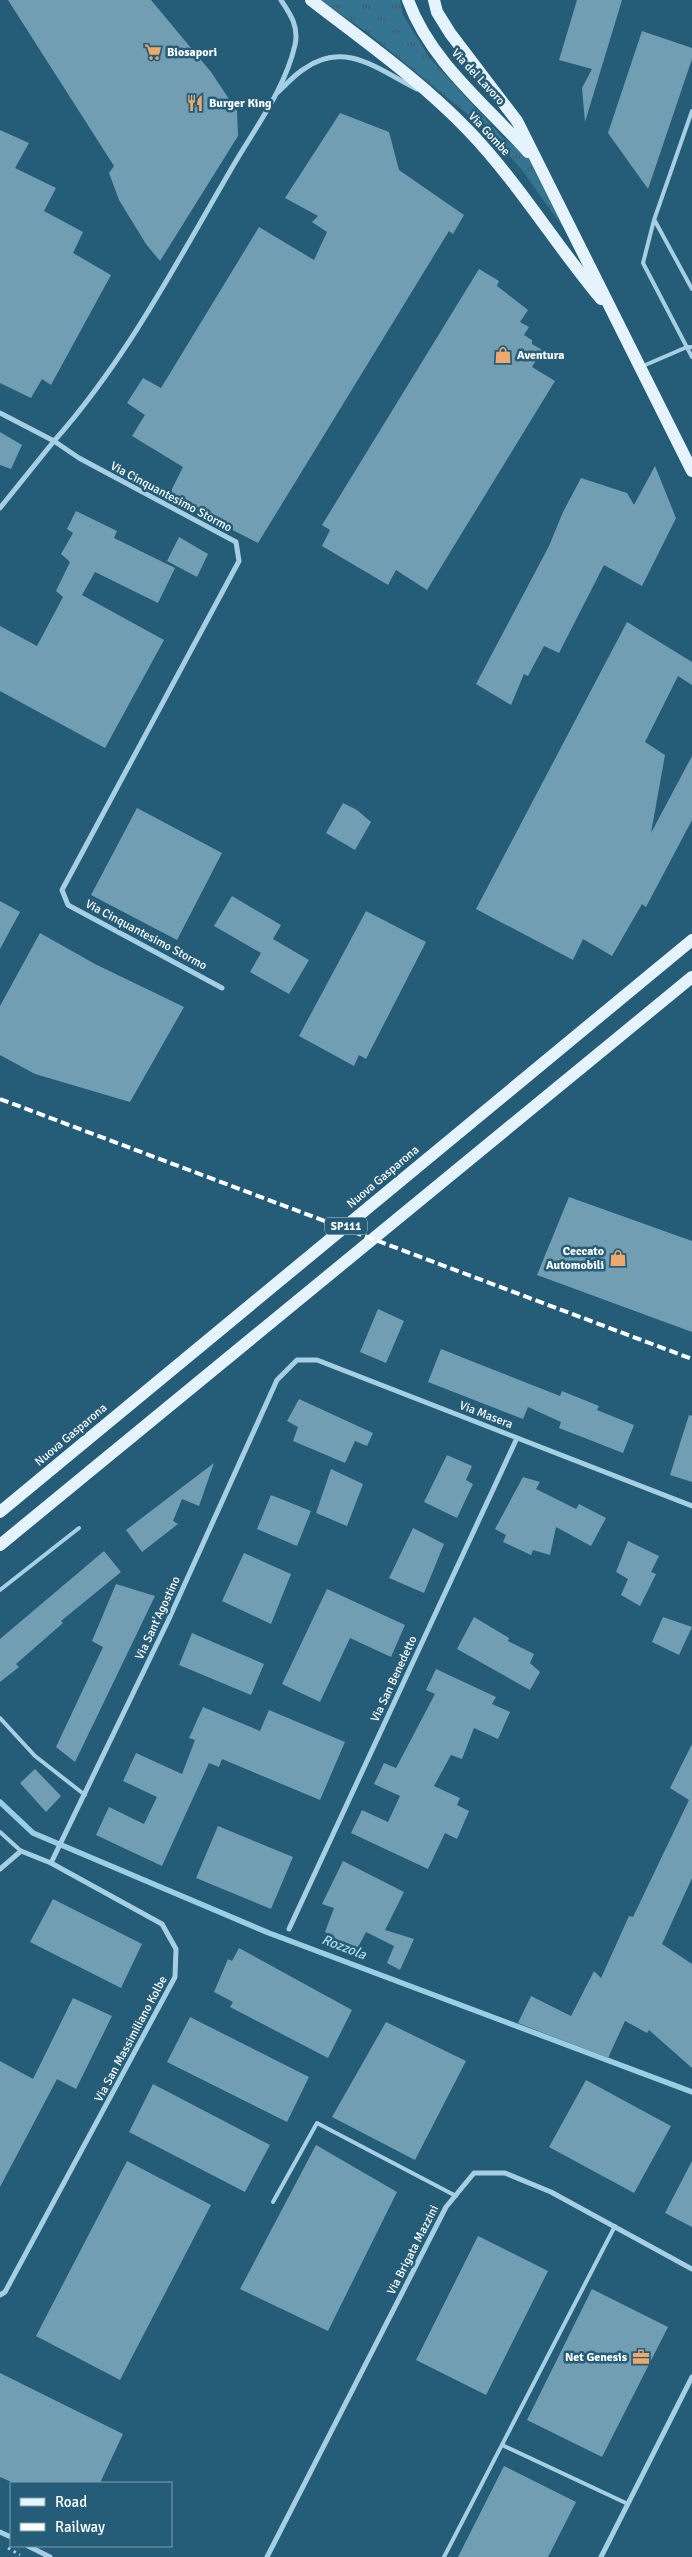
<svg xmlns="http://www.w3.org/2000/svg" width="692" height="2557" font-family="Signika,sans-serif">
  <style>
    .grass { fill: url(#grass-tufts) }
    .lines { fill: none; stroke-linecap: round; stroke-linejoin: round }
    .stream { stroke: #9bcde3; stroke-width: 5.5 }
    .building { fill: #729eb4 }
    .path { stroke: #a6cfe3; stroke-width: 3; stroke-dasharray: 2.5 4; stroke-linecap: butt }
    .service { stroke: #a6cfe3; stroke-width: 4 }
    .minor { stroke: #a6cfe3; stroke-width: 5 }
    .primary { stroke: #e5f3fc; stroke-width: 12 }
    .rail { stroke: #fff; stroke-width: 4; stroke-dasharray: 9 4; stroke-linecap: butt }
    .labels { text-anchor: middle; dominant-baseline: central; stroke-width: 5; stroke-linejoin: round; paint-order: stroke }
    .shield { fill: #255c77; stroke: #beced6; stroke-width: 1 }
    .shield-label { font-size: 11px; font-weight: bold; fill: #fff }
    .poi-label { font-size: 12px; font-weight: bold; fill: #fff; stroke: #255c77; text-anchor: start }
    .street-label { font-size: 12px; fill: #fff; stroke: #255c77 }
    .water-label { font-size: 14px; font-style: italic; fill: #b1d9eb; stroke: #255c77 }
  </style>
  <defs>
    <pattern id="grass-tufts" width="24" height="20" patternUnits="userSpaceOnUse" patternTransform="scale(1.25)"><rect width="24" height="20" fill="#367592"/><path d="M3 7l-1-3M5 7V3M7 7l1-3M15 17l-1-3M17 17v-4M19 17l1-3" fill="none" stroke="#435c68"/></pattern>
  </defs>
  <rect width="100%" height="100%" fill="#255c77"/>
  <polygon class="grass" points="320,0 400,0 403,15 429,57 503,138 528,155 565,224 562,226 522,170 488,131 368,33"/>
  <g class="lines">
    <polyline class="stream" points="0,1802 33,1833 269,1933 692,2092"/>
  </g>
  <g class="building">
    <polygon points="8,0 151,0 211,72 237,111 238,136 160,261 146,244 119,200 109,173 114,166"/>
    <polygon points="577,0 622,0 585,122 582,88 592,69 559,60"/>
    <polygon points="642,31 692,48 692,59 648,189 608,133"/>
    <polygon points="340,113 389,132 399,170 464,215 453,234 449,231 258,543 168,497 183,467 132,436 145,415 127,403 143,378 161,388 259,227 314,260 327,232 312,222 318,216 285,198"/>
    <polygon points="0,130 29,143 15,168 56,188 44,211 83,232 73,253 111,275 51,385 42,379 31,398 0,383"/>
    <polygon points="479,269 499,281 497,286 528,310 520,322 529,327 524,335 532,340 532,344 542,350 532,367 555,381 427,590 396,570 388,585 322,546 330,530 322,525"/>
    <polygon points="0,432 22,445 11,469 0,465"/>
    <polygon points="655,466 676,518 642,586 604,565 559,653 544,646 528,676 524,674 511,705 476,684 549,546 563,512 581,478 627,493 634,505"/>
    <polygon points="76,511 117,531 114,538 175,568 158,603 95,572 82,595 164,640 105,748 0,691 0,626 37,646 63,597 56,591 70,562 61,554 73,533 67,529"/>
    <polygon points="179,537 208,554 197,577 167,561"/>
    <polygon points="627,622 692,662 692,685 678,676 645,742 665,755 651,833 692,756 692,820 646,907 642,904 612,956 583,939 573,960 476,909"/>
    <polygon points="343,803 357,810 371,822 355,850 326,833"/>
    <polygon points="137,808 222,853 177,940 91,895"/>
    <polygon points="232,896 281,925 273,939 309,960 289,994 250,972 261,953 214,926"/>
    <polygon points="0,901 20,912 0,949"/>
    <polygon points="366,911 426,942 366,1059 359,1055 354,1066 299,1036"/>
    <polygon points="40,933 95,964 184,1007 130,1102 35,1074 0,1055 0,1006"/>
    <polygon points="569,1197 692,1241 692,1332 537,1275"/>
    <polygon points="378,1309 404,1321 386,1363 360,1352"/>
    <polygon points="441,1349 560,1396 562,1391 599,1406 597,1410 634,1425 623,1453 559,1428 561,1422 528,1407 523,1419 428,1382"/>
    <polygon points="299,1399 373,1433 367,1446 355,1441 345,1463 293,1441 298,1427 287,1421"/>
    <polygon points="689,1415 692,1416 692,1482 670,1475"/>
    <polygon points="447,1455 472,1466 466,1480 473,1484 457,1518 424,1502"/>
    <polygon points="214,1463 199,1506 182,1499 173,1521 178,1524 142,1552 126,1530"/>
    <polygon points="331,1469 363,1484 347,1526 316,1513"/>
    <polygon points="523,1477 540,1482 536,1489 576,1509 579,1504 606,1518 591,1546 556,1527 550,1555 533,1550 531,1555 503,1542 506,1535 495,1529"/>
    <polygon points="271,1495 311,1511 297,1546 257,1529"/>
    <polygon points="413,1528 444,1544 424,1593 389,1578"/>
    <polygon points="628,1541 659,1556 651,1572 656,1574 640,1606 621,1595 628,1579 616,1572"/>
    <polygon points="104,1551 121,1572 61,1621 63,1623 16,1664 19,1667 0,1682 0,1639"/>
    <polygon points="244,1553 291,1574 271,1624 222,1601"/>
    <polygon points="116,1584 155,1596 75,1762 56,1747 103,1647 92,1641"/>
    <polygon points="327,1589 405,1625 391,1657 350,1638 320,1702 282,1684"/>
    <polygon points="474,1617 509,1638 508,1641 534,1654 530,1663 540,1672 530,1690 457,1649"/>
    <polygon points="663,1617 692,1627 679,1655 652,1642"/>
    <polygon points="192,1633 264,1664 251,1695 179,1665"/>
    <polygon points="436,1669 496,1697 492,1704 510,1712 498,1739 474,1728 462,1759 451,1755 434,1786 460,1798 457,1805 469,1811 457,1839 445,1833 428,1869 351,1833 362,1810 388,1822 400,1796 374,1784 384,1763 396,1768 435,1694 426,1690"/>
    <polygon points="203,1707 260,1731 269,1710 345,1742 320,1800 222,1759 219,1767 209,1763 162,1866 96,1835 109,1807 144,1824 157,1797 123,1781 136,1753 182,1774 195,1740 189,1738"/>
    <polygon points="692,1744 692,1878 662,1944 692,1964 692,2068 649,2030 647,2033 625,2021 608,2058 518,2023 531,1996 571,2016 594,1971 601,1978 629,1916 633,1917 689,1800 670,1788"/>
    <polygon points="35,1769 61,1796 46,1812 20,1783"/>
    <polygon points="218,1826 293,1857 271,1909 196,1878"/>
    <polygon points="343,1861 404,1892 385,1930 414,1939 400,1970 387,1963 394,1946 366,1932 356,1951 325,1932 334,1908 322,1904"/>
    <polygon points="53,1899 142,1944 121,1988 30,1942"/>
    <polygon points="239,1948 352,2010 328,2058 230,2007 233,2002 214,1992 228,1959 232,1961"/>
    <polygon points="73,1998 112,2016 76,2089 57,2079 0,2187 0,2061 33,2079"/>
    <polygon points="190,2017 309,2077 287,2122 167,2062"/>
    <polygon points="386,2022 466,2061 415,2160 332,2117"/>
    <polygon points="586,2080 671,2126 634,2193 549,2147"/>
    <polygon points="153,2084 270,2145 245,2192 129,2132"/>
    <polygon points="316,2145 397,2192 328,2331 240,2289"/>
    <polygon points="127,2161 211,2205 120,2380 36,2336"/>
    <polygon points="692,2161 692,2227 665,2213"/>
    <polygon points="478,2236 548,2271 486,2395 416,2360"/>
    <polygon points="592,2289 668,2327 602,2457 527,2420"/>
    <polygon points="0,2373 123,2434 100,2483 14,2483 0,2477"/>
    <polygon points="504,2466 576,2502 548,2557 458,2557"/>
  </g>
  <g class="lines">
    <polyline class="path" points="8,2548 20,2555"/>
    <g class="service">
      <polyline points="692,111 654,220 643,263 692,357"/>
      <polyline points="655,221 692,289"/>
      <polyline points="643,366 687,347 692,347"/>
      <polyline points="0,1590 79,1528"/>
      <polyline points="0,1718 35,1756 85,1795"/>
      <polyline points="0,1832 21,1851"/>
      <polyline points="273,2202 317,2123 456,2196"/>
      <polyline points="502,2445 628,2504"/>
      <polyline points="444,2557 615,2226"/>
    </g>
    <g class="minor">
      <path d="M278 92C286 85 294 75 304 69 345 39 380 71 417 89"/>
      <polyline points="0,413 54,441 0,508"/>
      <path d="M222 988 68 905 62 890 239 561 236 542 79 458 54 441C127 359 178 260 233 166 255 128 285 89 295 45 299 27 291 15 281 0"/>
      <polyline points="51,1863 168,1621 277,1380 297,1360 317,1360 692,1506"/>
      <polyline points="0,1869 21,1851 51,1863 162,1924 176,1949 175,1977 5,2292 0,2295"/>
      <polyline points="289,1929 517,1438"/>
      <polyline points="0,2532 11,2537"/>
      <polyline points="28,2546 50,2557"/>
      <polyline points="267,2557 446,2207 474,2173 505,2173 551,2192 692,2269"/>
      <polyline points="601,2557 692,2377"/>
    </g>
    <g class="primary">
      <path d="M311 0C364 41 421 81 468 130 518 182 555 244 601 299"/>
      <path d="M408 0C430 61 485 104 528 152"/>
      <polyline points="434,0 437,12 450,33 517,121 692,471"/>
      <polyline points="0,1512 692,940"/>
      <polyline points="0,1545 692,977"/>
    </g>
    <polyline class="rail" points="0,1099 692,1359"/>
  </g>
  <defs>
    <g id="supermarket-bare" transform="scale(1.35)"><path d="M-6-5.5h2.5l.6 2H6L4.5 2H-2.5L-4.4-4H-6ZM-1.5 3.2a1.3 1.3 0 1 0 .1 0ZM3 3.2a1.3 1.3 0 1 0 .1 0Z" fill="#eca96b" stroke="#255c77" stroke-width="2.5" paint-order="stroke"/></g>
    <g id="restaurant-bare" transform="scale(1.35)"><path d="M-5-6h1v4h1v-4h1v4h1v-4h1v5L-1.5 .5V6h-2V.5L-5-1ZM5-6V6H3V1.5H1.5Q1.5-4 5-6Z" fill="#eca96b" stroke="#255c77" stroke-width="2.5" paint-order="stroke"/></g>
    <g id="shop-bare" transform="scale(1.35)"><path d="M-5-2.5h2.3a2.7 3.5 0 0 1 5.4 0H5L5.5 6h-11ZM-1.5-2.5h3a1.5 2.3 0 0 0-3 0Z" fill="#eca96b" stroke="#255c77" stroke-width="2.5" paint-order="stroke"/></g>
    <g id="office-bare" transform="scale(1.35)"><path d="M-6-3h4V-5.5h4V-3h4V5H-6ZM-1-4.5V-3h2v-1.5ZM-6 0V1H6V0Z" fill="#eca96b" stroke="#255c77" stroke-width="2.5" paint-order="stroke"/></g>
  </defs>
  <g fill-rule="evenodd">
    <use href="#supermarket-bare" x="153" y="52"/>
    <use href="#restaurant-bare" x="195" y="103"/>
    <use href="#shop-bare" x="503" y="355"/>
    <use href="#shop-bare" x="618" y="1258"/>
    <use href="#office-bare" x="641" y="2357"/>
  </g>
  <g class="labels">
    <rect class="shield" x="325" y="1217.5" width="42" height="17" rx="4"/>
    <g class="shield-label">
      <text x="346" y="1226">SP111</text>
    </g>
    <g class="poi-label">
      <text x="167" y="52">Biosapori</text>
      <text x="209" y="103">Burger King</text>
      <text x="517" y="355">Aventura</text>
      <text x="604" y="1251" text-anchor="end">Ceccato<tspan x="604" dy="14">Automobili</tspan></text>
      <text x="627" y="2357" text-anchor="end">Net Genesis</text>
    </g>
    <g class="street-label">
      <text transform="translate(478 77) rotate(47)">Via del Lavoro</text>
      <text transform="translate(489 134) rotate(47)">Via Gombe</text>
      <text transform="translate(171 497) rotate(28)">Via Cinquantesimo Stormo</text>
      <text transform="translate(146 935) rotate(28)">Via Cinquantesimo Stormo</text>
      <text transform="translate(383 1177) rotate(-40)">Nuova Gasparona</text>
      <text transform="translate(486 1415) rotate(21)">Via Masera</text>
      <text transform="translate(71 1435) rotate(-40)">Nuova Gasparona</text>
      <text transform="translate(158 1618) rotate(-65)">Via Sant'Agostino</text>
      <text transform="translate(394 1679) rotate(-65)">Via San Benedetto</text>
      <text transform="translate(131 2039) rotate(-62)">Via San Massimiliano Kolbe</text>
      <text transform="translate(413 2250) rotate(-63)">Via Brigata Mazzini</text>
    </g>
    <g class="water-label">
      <text transform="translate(344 1947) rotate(21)">Rozzola</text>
    </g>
  </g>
  <rect x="10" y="2482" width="162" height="65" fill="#255c77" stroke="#7c9dad"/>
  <rect x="20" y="2498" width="25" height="8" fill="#e5f3fc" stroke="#7c9dad"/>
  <text x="55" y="2507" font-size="15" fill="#ffffff">Road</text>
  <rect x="20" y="2523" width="25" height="8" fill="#ffffff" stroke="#7c9dad"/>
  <text x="55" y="2532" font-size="15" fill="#ffffff">Railway</text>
</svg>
